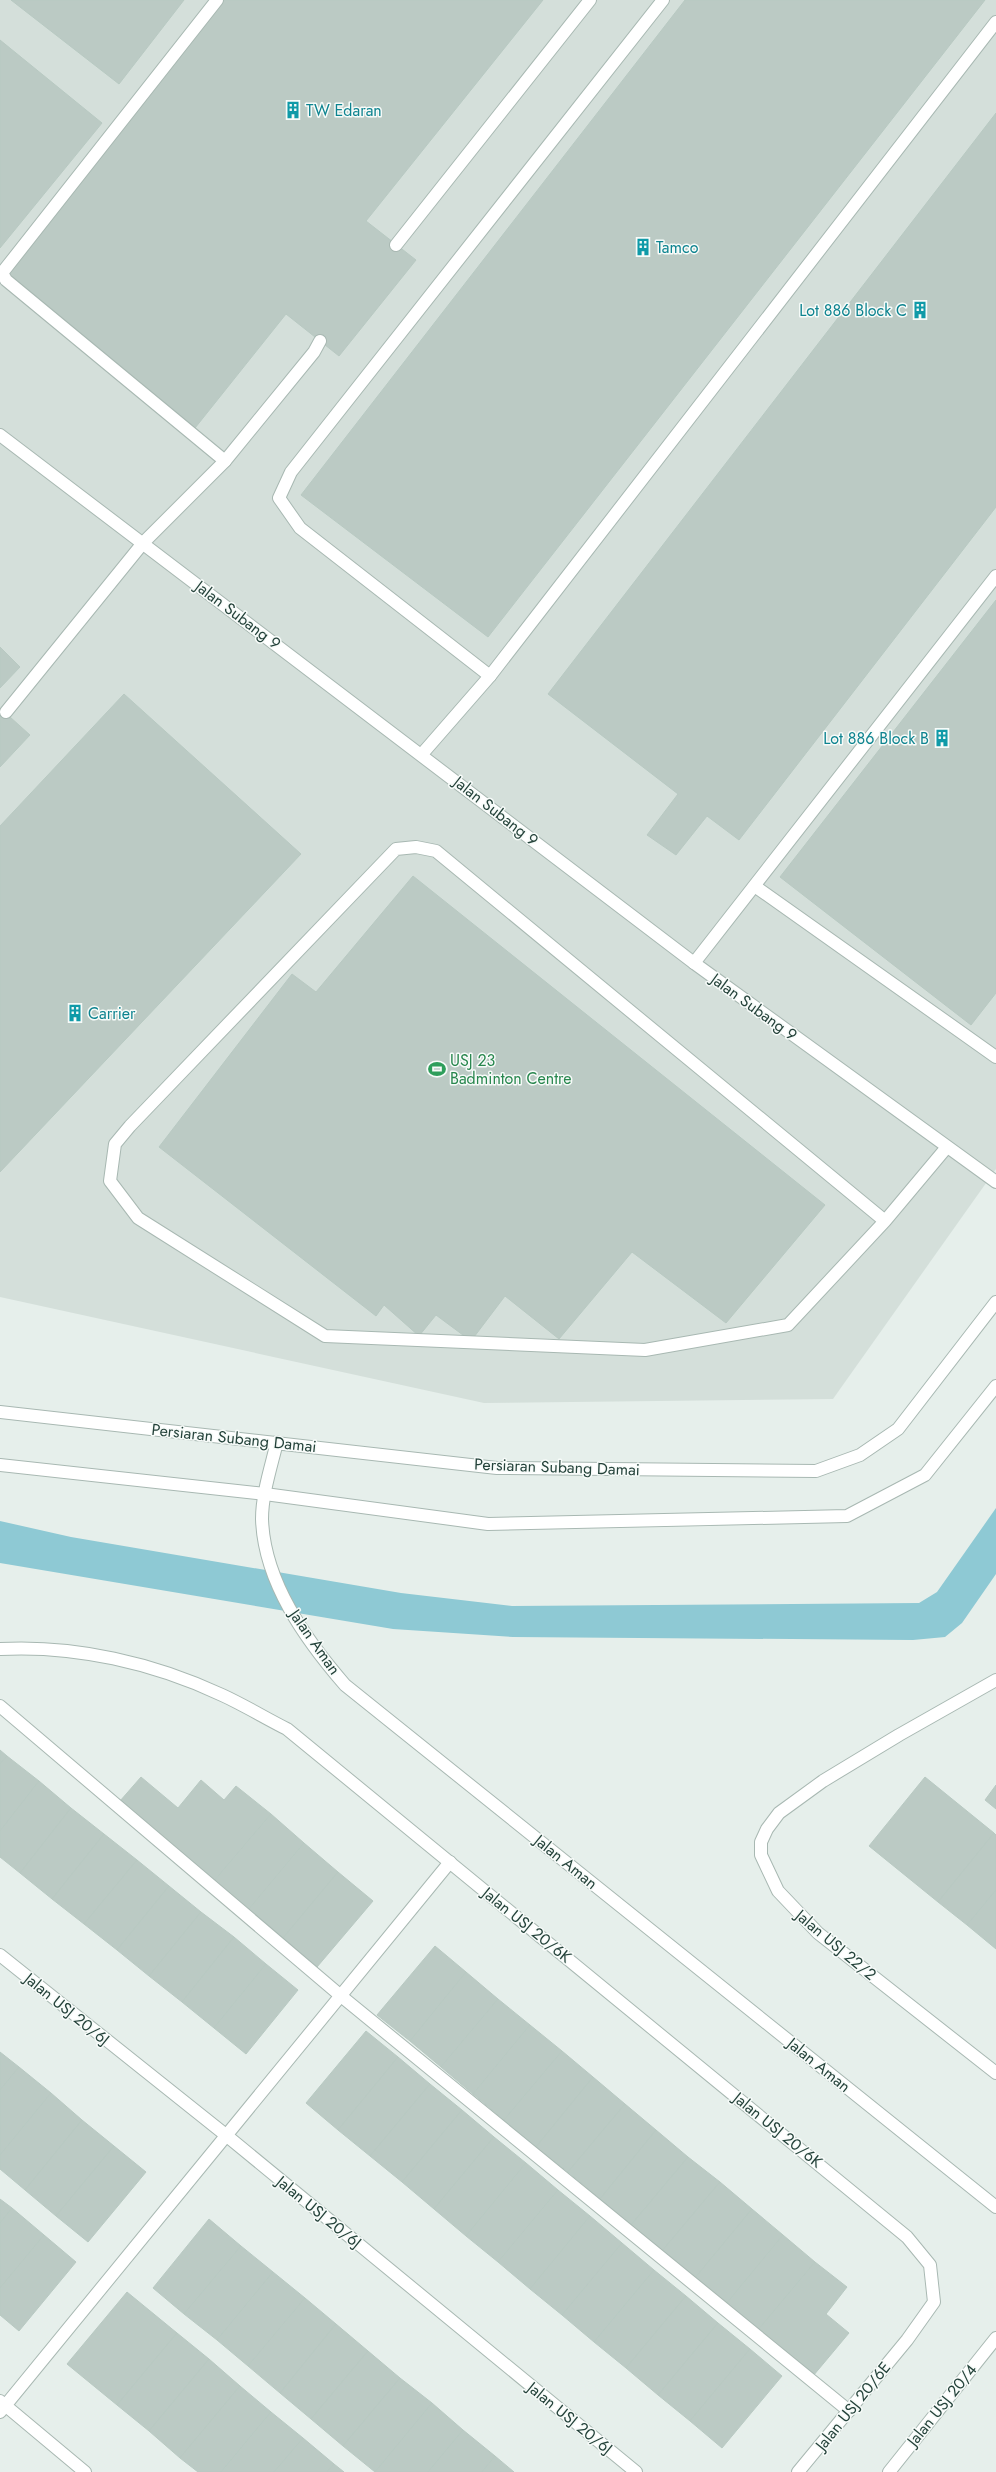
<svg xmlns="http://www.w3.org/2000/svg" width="996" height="2472" font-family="Jost,sans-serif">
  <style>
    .built { fill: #d4dfda }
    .water { fill: #8ec9d4 }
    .building { fill: #bbcac4; stroke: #b8c9c2 }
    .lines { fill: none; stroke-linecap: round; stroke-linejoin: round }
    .service-casing { stroke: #a8b8b2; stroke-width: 14 }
    .minor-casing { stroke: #a8b8b2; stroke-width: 14 }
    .tertiary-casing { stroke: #a8b8b2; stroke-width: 14 }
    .service { stroke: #fff; stroke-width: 12 }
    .minor { stroke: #fff; stroke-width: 12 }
    .tertiary { stroke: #fff; stroke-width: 12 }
    .labels { text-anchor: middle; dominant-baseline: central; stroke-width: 3; stroke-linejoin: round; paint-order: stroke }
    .culture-label { font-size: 16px; fill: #0d838f; stroke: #f7fbf9; text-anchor: start }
    .street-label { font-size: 16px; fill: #24423a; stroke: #f7fbf9 }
    .leisure-label { font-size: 16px; fill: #27864d; stroke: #f7fbf9; text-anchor: start }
  </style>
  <rect width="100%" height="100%" fill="#e6efeb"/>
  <polygon class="built" points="0,0 996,0 996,1169 833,1399 484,1403 0,1297"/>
  <polygon class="water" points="996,1508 996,1574 962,1623 945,1637 913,1640 513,1637 393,1629 0,1563 0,1521 71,1537 401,1593 512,1606 919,1603 937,1592"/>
  <g class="building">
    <polygon points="11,0 184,0 119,84"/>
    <polygon points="220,0 543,0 366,221 416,260 339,356 286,314 195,428 2,274"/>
    <polygon points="685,0 985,0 488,637 301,495"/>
    <polygon points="0,40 102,123 0,248"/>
    <polygon points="996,113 996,507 739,840 707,816 676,855 647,835 678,794 548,694"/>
    <polygon points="996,600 996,993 971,1025 780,877"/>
    <polygon points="0,647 20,667 0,688"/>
    <polygon points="124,694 301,854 0,1172 0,826"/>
    <polygon points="0,708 30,735 0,767"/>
    <polygon points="413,876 825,1205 726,1323 632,1252 559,1339 505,1296 471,1341 436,1315 419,1336 384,1305 376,1316 159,1147 292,974 316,992"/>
    <polygon points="0,1750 7,1756 0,1764"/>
    <polygon points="7,1756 39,1781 0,1831 0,1764"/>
    <polygon points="141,1777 178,1808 201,1780 224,1800 236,1786 271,1814 214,1881 120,1801"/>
    <polygon points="925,1777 994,1833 938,1902 869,1846"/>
    <polygon points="39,1781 71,1808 20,1873 0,1857 0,1831"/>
    <polygon points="996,1785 996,1809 985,1800"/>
    <polygon points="71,1808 104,1834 52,1899 20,1873"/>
    <polygon points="271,1814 304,1843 249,1909 214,1881"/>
    <polygon points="994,1833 996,1835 996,1890 967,1925 938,1902"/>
    <polygon points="104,1834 137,1860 84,1924 52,1899"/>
    <polygon points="304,1843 338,1872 283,1938 249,1909"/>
    <polygon points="137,1860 169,1886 117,1950 84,1924"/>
    <polygon points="338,1872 373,1901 317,1967 283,1938"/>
    <polygon points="169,1886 201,1912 149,1976 117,1950"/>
    <polygon points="996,1890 996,1949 967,1925"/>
    <polygon points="201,1912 234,1937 182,2002 149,1976"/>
    <polygon points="234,1937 266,1964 214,2028 182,2002"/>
    <polygon points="435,1946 466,1972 410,2041 377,2015"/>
    <polygon points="266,1964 298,1990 246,2054 214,2028"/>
    <polygon points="466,1972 498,1999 441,2067 410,2041"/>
    <polygon points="498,1999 530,2025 473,2094 441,2067"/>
    <polygon points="530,2025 562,2051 504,2120 473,2094"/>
    <polygon points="366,2031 398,2057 338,2130 306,2103"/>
    <polygon points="562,2051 593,2077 536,2147 504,2120"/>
    <polygon points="0,2052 19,2067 0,2090"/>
    <polygon points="398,2057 430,2084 370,2156 338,2130"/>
    <polygon points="19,2067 51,2093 0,2155 0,2090"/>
    <polygon points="593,2077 625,2104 568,2172 536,2147"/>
    <polygon points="430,2084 462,2110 402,2182 370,2156"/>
    <polygon points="51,2093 82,2120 25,2190 0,2169 0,2155"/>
    <polygon points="625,2104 656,2130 600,2199 568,2172"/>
    <polygon points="462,2110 494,2137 434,2209 402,2182"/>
    <polygon points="82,2120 114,2146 56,2216 25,2190"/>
    <polygon points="656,2130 688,2157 631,2225 600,2199"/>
    <polygon points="494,2137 526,2163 466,2236 434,2209"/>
    <polygon points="114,2146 146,2172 88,2242 56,2216"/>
    <polygon points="688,2157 720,2182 662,2251 631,2225"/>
    <polygon points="526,2163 558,2190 498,2262 466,2236"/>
    <polygon points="720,2182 752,2209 695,2278 662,2251"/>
    <polygon points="558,2190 590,2216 530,2289 498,2262"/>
    <polygon points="0,2199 12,2208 0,2223"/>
    <polygon points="12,2208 44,2235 0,2288 0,2223"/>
    <polygon points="752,2209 783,2235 726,2304 695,2278"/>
    <polygon points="590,2216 622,2243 562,2315 530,2289"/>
    <polygon points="209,2219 241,2246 184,2314 153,2288"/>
    <polygon points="44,2235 76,2262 19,2331 0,2315 0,2288"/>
    <polygon points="783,2235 815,2262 758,2330 726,2304"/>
    <polygon points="622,2243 654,2270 594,2342 562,2315"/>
    <polygon points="241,2246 273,2272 217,2340 184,2314"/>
    <polygon points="815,2262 847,2287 826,2314 849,2333 813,2376 758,2330"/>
    <polygon points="654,2270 686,2296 626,2368 594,2342"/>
    <polygon points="273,2272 305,2298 248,2366 217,2340"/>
    <polygon points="127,2292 177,2333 117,2405 67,2364"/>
    <polygon points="686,2296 718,2323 658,2395 626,2368"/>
    <polygon points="305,2298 336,2324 280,2393 248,2366"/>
    <polygon points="718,2323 750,2349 690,2421 658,2395"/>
    <polygon points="336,2324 368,2351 311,2419 280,2393"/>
    <polygon points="177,2333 209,2359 149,2431 117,2405"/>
    <polygon points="750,2349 782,2376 722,2448 690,2421"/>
    <polygon points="368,2351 400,2378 343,2446 311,2419"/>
    <polygon points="209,2359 240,2386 180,2458 149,2431"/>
    <polygon points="400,2378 432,2403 375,2472 343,2446"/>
    <polygon points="240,2386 271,2412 221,2472 198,2472 180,2458"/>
    <polygon points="432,2403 463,2430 428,2472 375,2472"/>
    <polygon points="271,2412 303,2438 274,2472 221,2472"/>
    <polygon points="463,2430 495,2456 482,2472 428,2472"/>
    <polygon points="303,2438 334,2464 327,2472 274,2472"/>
    <polygon points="495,2456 514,2472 482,2472"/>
    <polygon points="334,2464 344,2472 327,2472"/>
  </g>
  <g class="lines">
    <g class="service-casing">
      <g id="service">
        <polyline points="217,0 2,273 6,280 225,461"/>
        <polyline points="396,245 590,0"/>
        <polyline points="490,676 300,528 279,498 291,472 663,0"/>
        <polyline points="6,712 143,543 225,461 314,352 320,341"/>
        <polyline points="422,754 490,676 996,22"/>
        <polyline points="756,887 996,1057"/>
        <polyline points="694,963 996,576"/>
        <polyline points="885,1221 436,851 416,847 396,849 130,1126 115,1144 110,1181 138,1218 325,1336 645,1350 788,1325 885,1221 947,1147"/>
        <polyline points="0,1706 341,1996 849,2411"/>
        <polyline points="0,2412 450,1862"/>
      </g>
    </g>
    <g class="minor-casing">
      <g id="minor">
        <polyline points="0,435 694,963 996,1182"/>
        <path d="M0 1649C75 1645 154 1663 222 1695 244 1705 265 1718 287 1729L907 2237 930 2265 934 2302 907 2340 798 2472"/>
        <polyline points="996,1680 899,1735 823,1781 779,1813 767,1829 761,1842 761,1855 778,1891 818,1933 996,2073"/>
        <polyline points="0,1955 227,2136 636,2472"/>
        <polyline points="0,2401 85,2472"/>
        <polyline points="889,2472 996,2338"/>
      </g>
    </g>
    <g class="tertiary-casing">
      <g id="tertiary">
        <polyline points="0,1412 497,1468 816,1471 860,1455 898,1429 996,1302"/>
        <path d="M277 1442C271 1467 262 1494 262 1519 264 1582 306 1640 345 1685L996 2207"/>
        <polyline points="0,1465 265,1494 488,1524 847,1516 925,1475 996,1386"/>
      </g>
    </g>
    <use href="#service" class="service"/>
    <use href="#minor" class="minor"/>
    <use href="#tertiary" class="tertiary"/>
  </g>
  <defs>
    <g id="building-bare" transform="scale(1.38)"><path d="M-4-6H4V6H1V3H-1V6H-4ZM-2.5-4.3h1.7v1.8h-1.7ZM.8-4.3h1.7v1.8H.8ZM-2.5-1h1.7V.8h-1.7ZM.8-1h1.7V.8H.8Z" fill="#0f9aa8" stroke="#f7fbf9" stroke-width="2.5" paint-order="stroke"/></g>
    <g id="stadium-bare" transform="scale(1.38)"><path d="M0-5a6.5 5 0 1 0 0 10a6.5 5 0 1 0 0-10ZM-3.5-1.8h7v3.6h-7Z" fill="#2e9e5b" stroke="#f7fbf9" stroke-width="2.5" paint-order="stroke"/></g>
  </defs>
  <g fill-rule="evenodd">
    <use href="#building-bare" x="293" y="110"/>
    <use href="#building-bare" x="643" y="247"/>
    <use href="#building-bare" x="920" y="310"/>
    <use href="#building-bare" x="942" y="738"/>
    <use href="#building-bare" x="75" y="1013"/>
    <use href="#stadium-bare" x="437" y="1069"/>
  </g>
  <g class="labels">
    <g class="culture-label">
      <text x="306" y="110">TW Edaran</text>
      <text x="656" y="247">Tamco</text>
      <text x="907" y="310" text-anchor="end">Lot 886 Block C</text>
      <text x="929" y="738" text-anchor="end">Lot 886 Block B</text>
      <text x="88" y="1013">Carrier</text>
    </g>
    <g class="street-label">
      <text transform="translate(238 615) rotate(37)">Jalan Subang 9</text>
      <text transform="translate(496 811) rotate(38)">Jalan Subang 9</text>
      <text transform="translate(754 1007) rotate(36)">Jalan Subang 9</text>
      <text transform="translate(234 1438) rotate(6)">Persiaran Subang Damai</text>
      <text transform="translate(557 1467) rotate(2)">Persiaran Subang Damai</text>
      <text transform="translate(315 1642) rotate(55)">Jalan Aman</text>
      <text transform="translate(566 1862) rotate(39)">Jalan Aman</text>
      <text transform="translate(527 1925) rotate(39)">Jalan USJ 20/6K</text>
      <text transform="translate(836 1945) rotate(40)">Jalan USJ 22/2</text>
      <text transform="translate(67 2009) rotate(39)">Jalan USJ 20/6J</text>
      <text transform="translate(819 2065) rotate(39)">Jalan Aman</text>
      <text transform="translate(778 2130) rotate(39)">Jalan USJ 20/6K</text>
      <text transform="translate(319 2212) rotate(39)">Jalan USJ 20/6J</text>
      <text transform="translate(942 2405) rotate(-51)">Jalan USJ 20/4</text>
      <text transform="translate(853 2406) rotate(-51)">Jalan USJ 20/6E</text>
      <text transform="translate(570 2418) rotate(39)">Jalan USJ 20/6J</text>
    </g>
    <g class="leisure-label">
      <text x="450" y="1060">USJ 23<tspan x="450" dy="18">Badminton Centre</tspan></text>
    </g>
  </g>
</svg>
